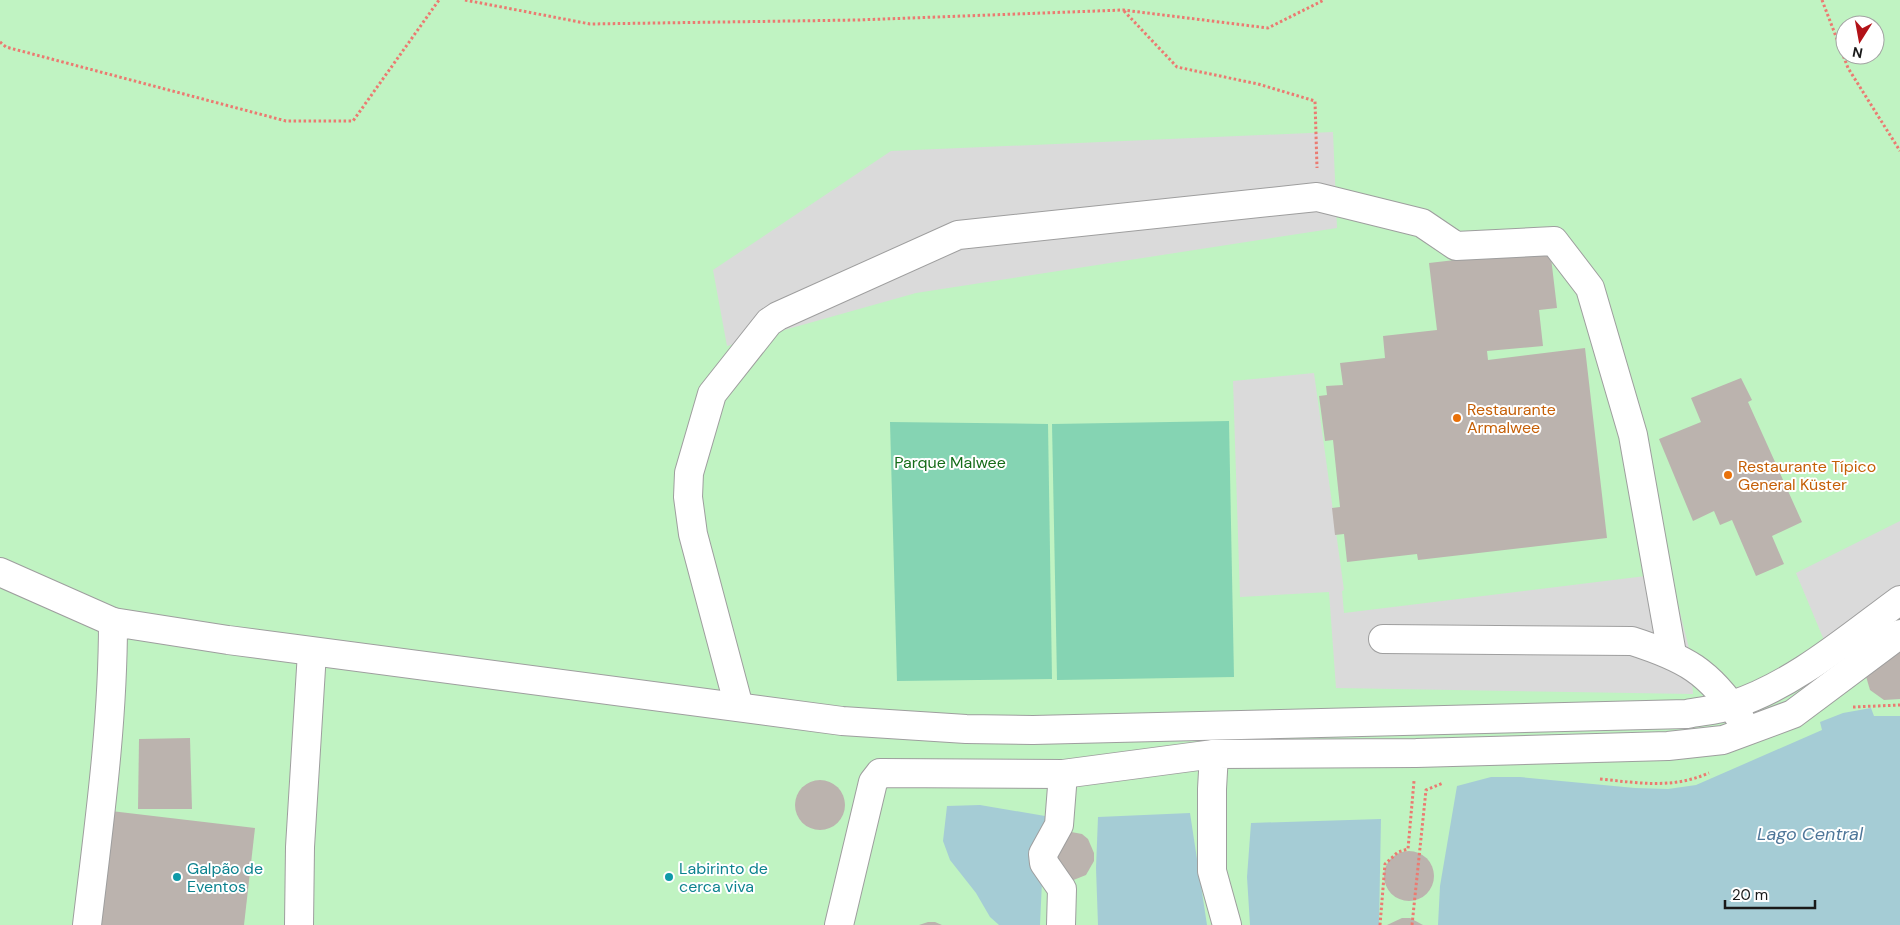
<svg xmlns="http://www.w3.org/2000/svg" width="1900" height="925" font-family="'DM Sans',sans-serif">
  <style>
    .park { fill: #c0f3c2; fill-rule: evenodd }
    .pitch { fill: #85d4b3 }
    .parking { fill: #dadada }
    .water { fill: #a5ccd5 }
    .building { fill: #bbb3ae }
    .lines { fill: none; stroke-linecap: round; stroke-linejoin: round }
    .minor-casing { stroke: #9e9e9e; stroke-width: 30 }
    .path { stroke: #eb7a71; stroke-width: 3; stroke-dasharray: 2.5 2.5; stroke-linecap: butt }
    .minor { stroke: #fff; stroke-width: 28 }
    .food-dot { fill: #e8710a; stroke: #fff; stroke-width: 2 }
    .culture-dot { fill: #0f9aa8; stroke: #fff; stroke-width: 2 }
    .labels { text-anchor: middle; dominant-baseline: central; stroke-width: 4; stroke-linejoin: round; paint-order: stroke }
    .food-label { font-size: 16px; fill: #c56008; stroke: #fff; text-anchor: start }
    .park-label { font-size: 16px; fill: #156c19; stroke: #fff }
    .culture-label { font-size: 16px; fill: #0d838f; stroke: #fff; text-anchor: start }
    .water-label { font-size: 18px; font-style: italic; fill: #4e7699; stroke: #fff }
  </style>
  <rect width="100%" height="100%" fill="#ebe7e1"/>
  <path class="park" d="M0 0H1900V925H0ZM1845 25H1875V55H1845Z"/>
  <g class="pitch">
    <polygon points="1229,421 1234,677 1057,680 1052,424"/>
    <polygon points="890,422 1048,424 1052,679 897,681"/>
  </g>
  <g class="parking">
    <polygon points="1333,132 1337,228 916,293 727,346 713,270 891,151"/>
    <polygon points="1314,373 1344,590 1342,591 1344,613 1670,573 1691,656 1693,694 1336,688 1329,592 1240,597 1233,381"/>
    <polygon points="1900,521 1900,593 1826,645 1796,573"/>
  </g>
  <g class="water">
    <polygon points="1871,708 1874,716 1900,716 1900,925 1438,925 1440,886 1457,786 1491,777 1520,777 1635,788 1668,789 1696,785 1822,730 1820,722 1843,713"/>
    <polygon points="980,805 1045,816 1040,925 999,925 990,917 976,893 950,860 943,841 947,806"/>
    <polygon points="1190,813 1207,925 1098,925 1096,868 1098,817"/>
    <polygon points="1381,819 1379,925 1250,925 1247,877 1251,823"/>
  </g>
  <g class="building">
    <polygon points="1550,249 1557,308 1539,310 1543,346 1487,351 1488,360 1585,348 1607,538 1418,560 1417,554 1347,562 1344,534 1335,535 1332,508 1340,507 1333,440 1325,441 1319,396 1327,395 1326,386 1343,385 1340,363 1385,358 1383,336 1437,330 1429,263"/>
    <polygon points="1741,378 1752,400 1748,402 1802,522 1772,536 1784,564 1756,576 1732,520 1720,525 1714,511 1693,521 1659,439 1701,422 1691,398"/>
    <polygon points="1895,651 1900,653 1900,699 1884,700 1870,690 1865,673"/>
    <polygon points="190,738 192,809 138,809 139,739"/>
    <circle cx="820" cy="805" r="25"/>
    <polygon points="111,811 255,828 244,925 98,925"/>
    <polygon points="1066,831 1082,834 1088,839 1094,853 1094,861 1086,875 1071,881 1048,870"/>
    <circle cx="1409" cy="876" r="25"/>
    <polygon points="1402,918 1410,918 1423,925 1387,925"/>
    <polygon points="928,922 935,922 942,925 919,925"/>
  </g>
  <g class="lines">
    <g class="minor-casing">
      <g id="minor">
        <polyline points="0,572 113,622"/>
        <path d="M1383 639 1632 641C1685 658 1709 671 1740 718"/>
        <polyline points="739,707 693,534 688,497 689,473 712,394 769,322 778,316 958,235 1317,197 1422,223 1456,246 1554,241 1590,288 1633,435 1672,654"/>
        <path d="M87 925C99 824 113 724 113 622L228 640 842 721 966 729 1033 730 1687 714C1702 711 1718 710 1732 705 1794 685 1848 638 1900 600"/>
        <polyline points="299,925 300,847 312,652"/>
        <polyline points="839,925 873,782 880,773 1063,774 1214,754"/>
        <polyline points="1061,925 1062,889 1044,863 1043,854 1059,825 1063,774"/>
        <polyline points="1227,925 1212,871 1212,789 1214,754 1416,753 1668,746 1723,740 1793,714 1900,634"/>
      </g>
    </g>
    <g class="path">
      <polyline points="465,0 590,24 857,20 1123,10 1268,28 1324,0"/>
      <polyline points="1822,0 1848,68 1900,151"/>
      <polyline points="1124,11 1177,67 1258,84 1315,101 1317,168"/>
      <polyline points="0,42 6,47 286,121 353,121 439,0"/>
      <polyline points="1853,707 1900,705"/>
      <path d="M1600 779C1640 783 1672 789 1709 773"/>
      <polyline points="1380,925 1385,864 1398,852 1408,849 1414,781"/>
      <polyline points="1412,925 1426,790 1443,783"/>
    </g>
    <use href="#minor" class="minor"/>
  </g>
  <g class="food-dot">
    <circle cx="1457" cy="418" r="5"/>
    <circle cx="1728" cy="475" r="5"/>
  </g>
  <g class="culture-dot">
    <circle cx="177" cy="877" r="5"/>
    <circle cx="669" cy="877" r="5"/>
  </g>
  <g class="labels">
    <g class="food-label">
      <text x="1467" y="409">Restaurante<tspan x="1467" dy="18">Armalwee</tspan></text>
      <text x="1738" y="466">Restaurante Típico<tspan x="1738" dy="18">General Küster</tspan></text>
    </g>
    <g class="park-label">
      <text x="950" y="462">Parque Malwee</text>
    </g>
    <g class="culture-label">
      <text x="187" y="868">Galpão de<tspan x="187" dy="18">Eventos</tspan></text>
      <text x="679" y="868">Labirinto de<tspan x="679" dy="18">cerca viva</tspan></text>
    </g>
    <g class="water-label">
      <text x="1810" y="834">Lago Central</text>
    </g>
  </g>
  <g transform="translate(1860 40) rotate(191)"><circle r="24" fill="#ffffff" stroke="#a3a3a3"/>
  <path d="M0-4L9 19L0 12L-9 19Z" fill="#b21218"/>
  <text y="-8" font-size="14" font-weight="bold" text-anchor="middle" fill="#1a1a1a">N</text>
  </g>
  <path d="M1725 900v8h90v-8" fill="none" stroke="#1a1a1a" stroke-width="2.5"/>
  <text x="1732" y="900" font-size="15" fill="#1a1a1a" stroke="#ffffff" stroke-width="4" paint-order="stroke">20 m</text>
</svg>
